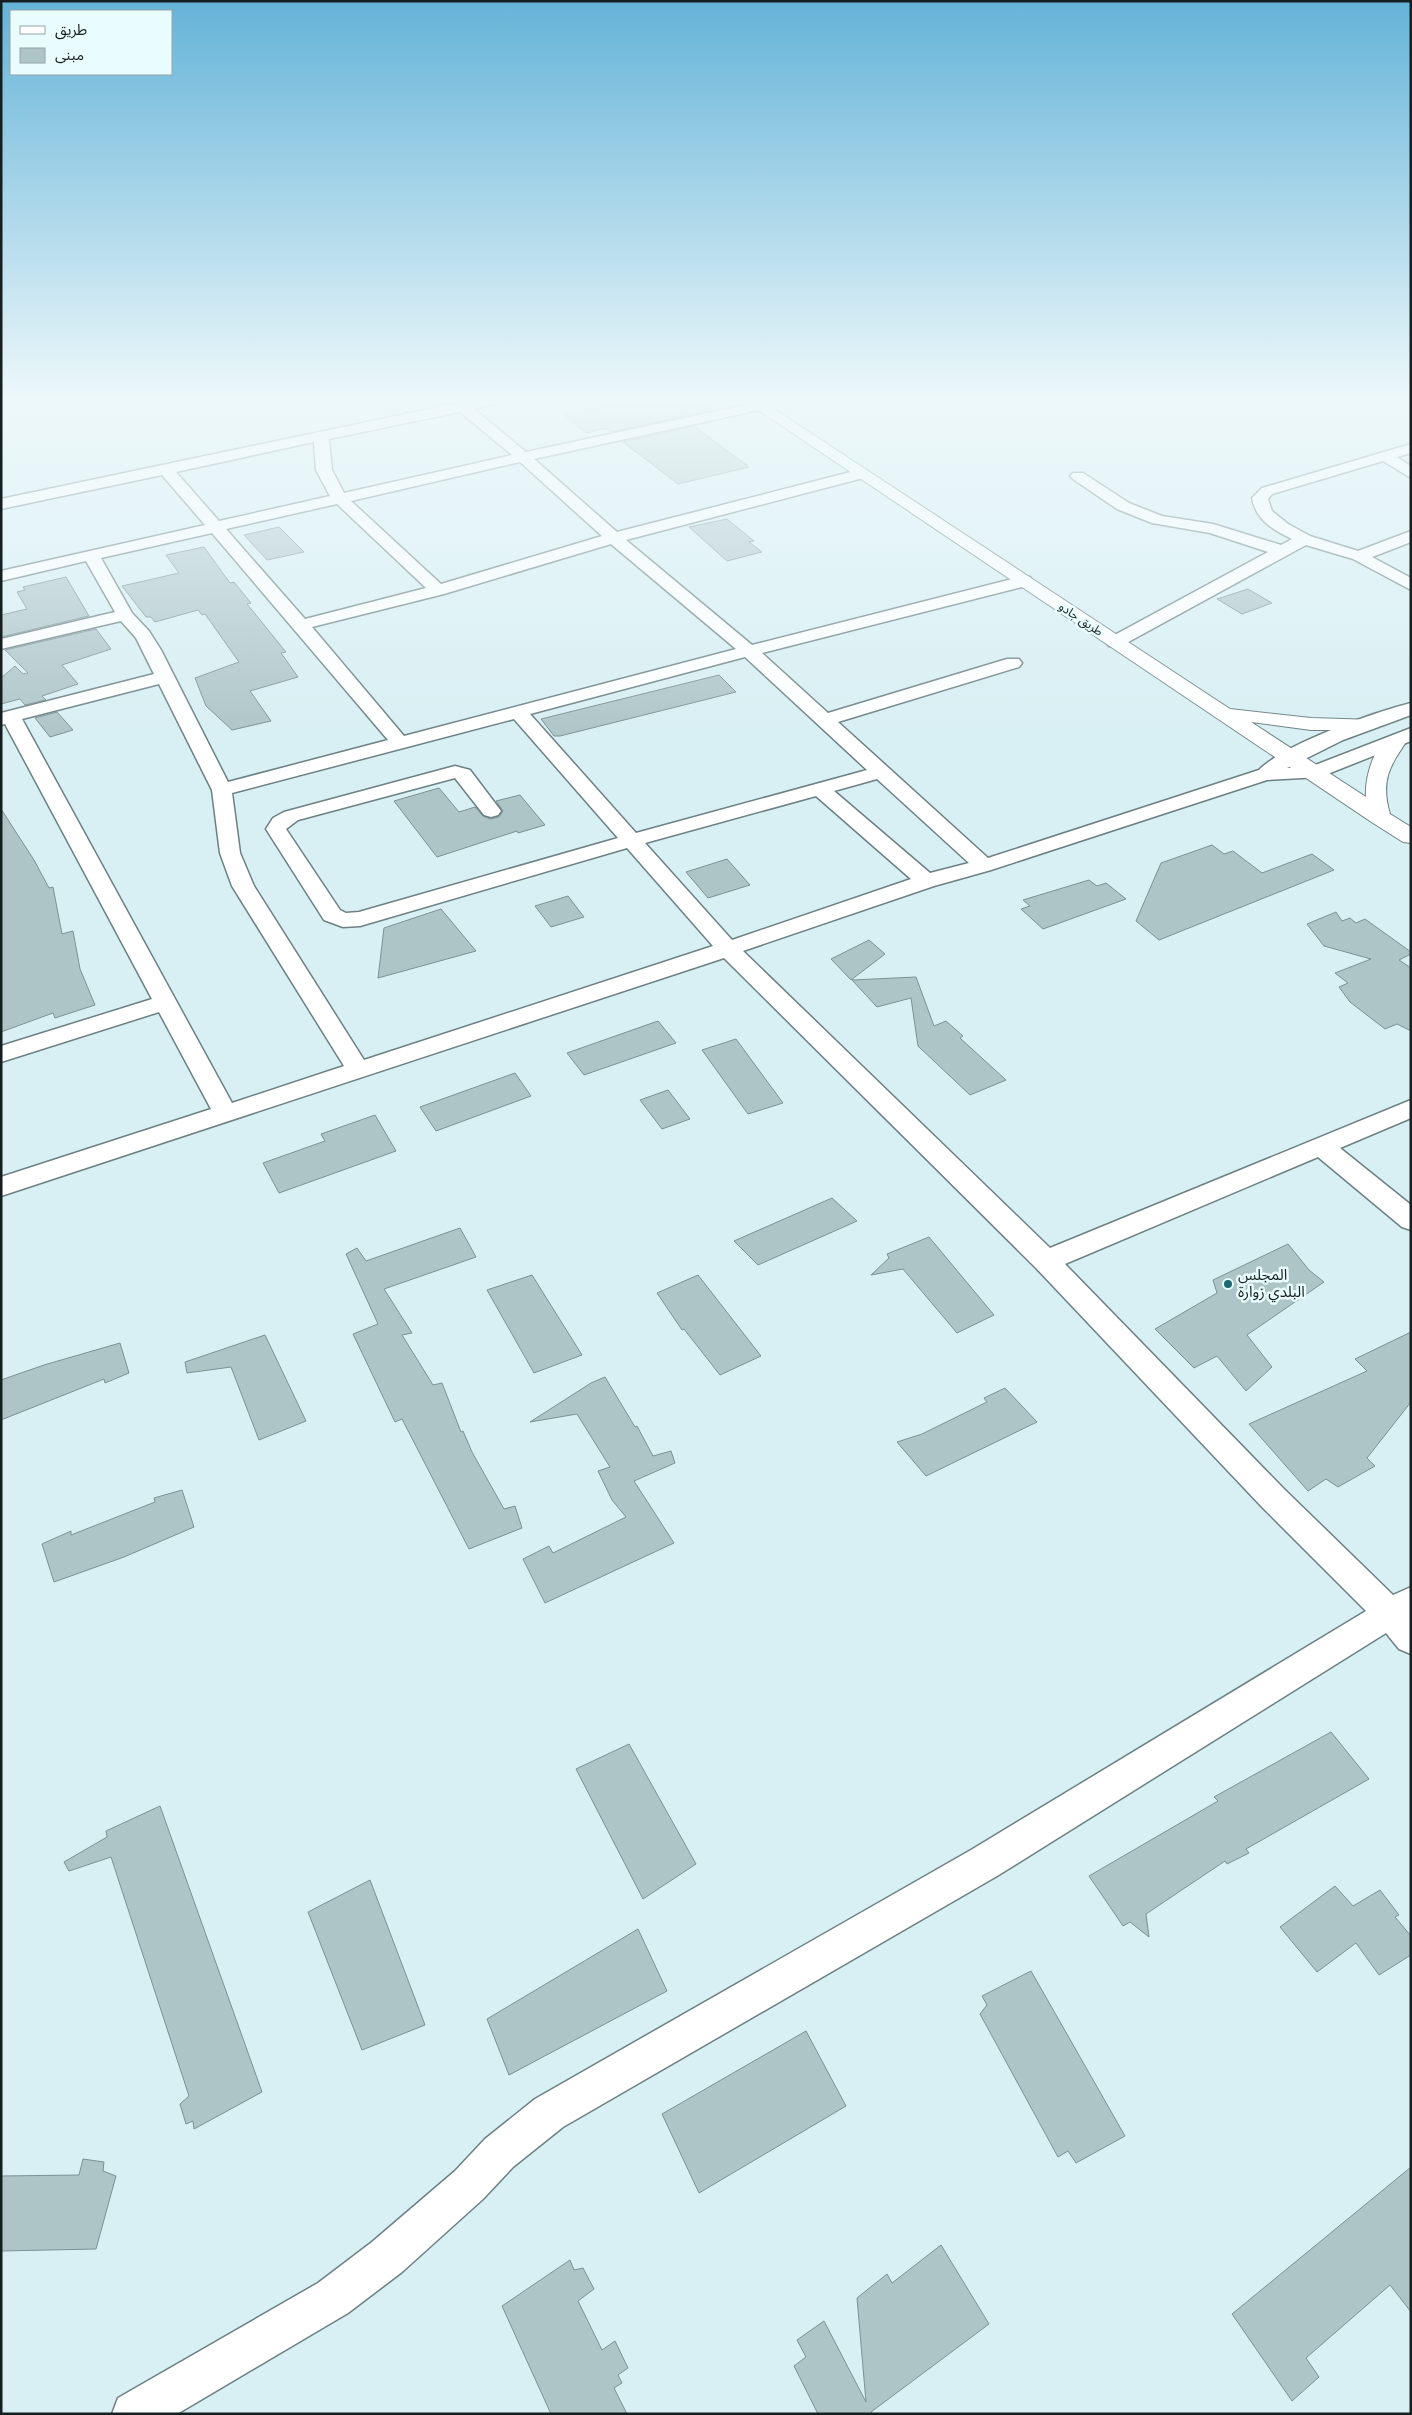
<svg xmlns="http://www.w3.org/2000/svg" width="1412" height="2415" font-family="Karla,'Noto Sans Arabic',sans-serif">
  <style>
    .building { fill: #aec5c8; stroke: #7c9194 }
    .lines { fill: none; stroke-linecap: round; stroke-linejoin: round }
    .minor-casing { stroke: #6c8184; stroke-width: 3 }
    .highway-casing { stroke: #6c8184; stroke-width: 2 }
    .minor { fill: #fff; fill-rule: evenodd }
    .highway { fill: #fff; fill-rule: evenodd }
    .poi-dot { fill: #1d6871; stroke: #e9fcfe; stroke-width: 2 }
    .labels { text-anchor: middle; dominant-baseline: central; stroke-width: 5; stroke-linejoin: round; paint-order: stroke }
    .far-street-label { font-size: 12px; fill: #161f20; stroke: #e9fcfe }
    .poi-label { font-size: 15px; fill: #161f20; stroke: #e9fcfe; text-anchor: start }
  </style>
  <rect width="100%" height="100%" fill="#d8eff3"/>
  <g class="building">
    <polygon points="630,402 712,404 712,410 611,432 606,428 586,433 563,414"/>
    <polygon points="694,426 749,467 678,484 623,442"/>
    <polygon points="727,519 754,541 749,542 762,552 727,561 689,527"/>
    <polygon points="279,527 304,552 267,560 244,535"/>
    <polygon points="204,547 230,583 234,582 251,603 247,604 286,652 281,653 298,677 250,691 271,721 232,730 206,706 195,678 239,662 205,614 202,615 198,610 155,622 151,617 146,617 122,586 179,573 166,555"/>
    <polygon points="66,577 89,616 1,637 1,615 27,609 17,592 25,590 23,587"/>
    <polygon points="1248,589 1272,603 1242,614 1217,599"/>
    <polygon points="96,629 111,649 62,665 78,684 42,696 46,700 25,705 20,699 1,704 1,678 15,666 23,674 28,673 5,650"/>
    <polygon points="719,675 736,692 560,736 554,736 541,719"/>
    <polygon points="57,712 73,730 50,737 35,718"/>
    <polygon points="439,788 459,812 475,807 483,816 490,819 499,817 503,811 496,801 520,795 545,825 518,833 517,831 437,857 394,801"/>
    <polygon points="1,809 34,860 49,888 53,887 62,934 73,931 80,969 95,1005 55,1018 53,1013 1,1032"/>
    <polygon points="1212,845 1224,854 1233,851 1262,873 1312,854 1334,870 1159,940 1136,921 1161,863"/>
    <polygon points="727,859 750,885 708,898 686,872"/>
    <polygon points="1089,880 1097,886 1106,883 1126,899 1043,929 1021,909 1030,906 1023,900"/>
    <polygon points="568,896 584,917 551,927 535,906"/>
    <polygon points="441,909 476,951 378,978 384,928"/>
    <polygon points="1336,912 1342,921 1350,918 1356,923 1365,919 1411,952 1411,954 1399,960 1411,968 1411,1031 1397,1024 1385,1029 1350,1002 1339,987 1348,983 1335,973 1371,959 1324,946 1307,924"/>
    <polygon points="869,940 885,954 851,980 831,959"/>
    <polygon points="916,977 934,1026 946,1021 963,1036 960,1038 1006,1080 970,1095 918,1046 911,998 877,1007 852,980"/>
    <polygon points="658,1021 676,1043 584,1075 567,1053"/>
    <polygon points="736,1039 783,1103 748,1114 702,1050"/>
    <polygon points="515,1073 531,1096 436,1131 420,1107"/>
    <polygon points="668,1090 690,1119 662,1129 640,1100"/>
    <polygon points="375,1115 396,1151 279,1193 263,1163 325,1141 321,1134"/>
    <polygon points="832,1198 857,1221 758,1265 734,1241"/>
    <polygon points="460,1228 476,1257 384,1289 412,1333 402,1335 433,1385 442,1383 461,1432 463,1431 472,1452 504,1509 515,1506 522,1528 469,1549 402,1419 395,1422 353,1334 378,1324 346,1254 357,1248 366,1261"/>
    <polygon points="929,1237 994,1315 957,1333 903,1269 871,1275 889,1258 887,1254"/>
    <polygon points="1288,1244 1309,1270 1324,1282 1247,1335 1272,1367 1246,1391 1217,1356 1194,1368 1155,1329 1217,1293 1213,1280"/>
    <polygon points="532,1275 582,1355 534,1373 487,1290"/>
    <polygon points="698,1275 761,1356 720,1375 684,1329 682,1330 657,1293"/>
    <polygon points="1411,1332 1411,1402 1367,1458 1375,1466 1338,1487 1326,1479 1308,1491 1249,1424 1367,1371 1355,1359"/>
    <polygon points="265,1335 306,1421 259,1440 231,1367 187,1373 185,1362"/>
    <polygon points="120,1343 129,1373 105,1383 104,1379 1,1420 1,1380 44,1365"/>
    <polygon points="605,1377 635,1427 637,1426 653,1456 671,1451 675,1463 634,1481 674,1543 545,1603 523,1559 549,1546 553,1553 626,1517 612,1500 598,1471 610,1467 577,1414 530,1422 591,1383"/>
    <polygon points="1005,1388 1037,1422 926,1476 897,1442 922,1434 987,1402 984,1398"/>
    <polygon points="182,1490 194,1527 124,1557 54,1582 42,1544 71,1531 71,1535 155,1502 154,1498"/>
    <polygon points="1331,1732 1369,1779 1246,1849 1249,1853 1227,1864 1225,1861 1146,1914 1149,1937 1130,1922 1123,1926 1089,1876 1218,1801 1214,1797"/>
    <polygon points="629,1744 696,1864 643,1899 576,1769"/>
    <polygon points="160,1806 262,2092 194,2129 193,2121 186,2124 180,2104 189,2096 111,1857 69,1871 64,1862 107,1837 106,1831"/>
    <polygon points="370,1880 425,2025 362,2050 308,1912"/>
    <polygon points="1335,1886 1353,1906 1380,1890 1399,1915 1395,1917 1411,1936 1411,1955 1379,1975 1356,1943 1317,1972 1280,1927"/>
    <polygon points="638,1929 667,1991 509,2075 487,2019"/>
    <polygon points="1031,1971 1125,2136 1076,2163 1068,2151 1058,2157 980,2014 987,2005 982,1996"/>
    <polygon points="806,2031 846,2106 699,2193 662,2114"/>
    <polygon points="83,2159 104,2162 103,2171 116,2176 96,2249 1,2251 1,2176 79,2175"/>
    <polygon points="1411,2167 1411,2312 1390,2285 1306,2358 1319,2377 1292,2401 1232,2314"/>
    <polygon points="941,2245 989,2324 871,2412 872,2414 818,2414 794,2366 806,2357 797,2340 824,2321 866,2402 857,2298 887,2274 892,2283"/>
    <polygon points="570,2260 574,2270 583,2268 594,2289 578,2301 602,2350 615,2341 628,2368 618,2375 622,2383 614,2388 627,2414 551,2414 502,2306"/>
  </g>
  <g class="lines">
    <g class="minor-casing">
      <g id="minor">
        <path d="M497 401 495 404 474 409 526 452 759 402 764 403 766 406 759 410 534 459 617 532 862 469 867 471 870 474 867 477 626 540 752 645 1024 576 1030 577 1032 581 1030 585 762 653 828 713 1007 659H1019L1022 663 1019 667 838 722 988 858 1259 770C1284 744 1375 712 1411 703V715L1343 740 1287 768 1310 767 1411 728V741L1320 777 1267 780 991 870 934 886 743 951 1050 1248 1411 1100V1118L1340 1148 1411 1205V1230L1402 1227 1318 1157 1065 1264 1284 1489 1393 1595 1411 1587V1654L1399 1649 1386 1633 997 1876 563 2127 513 2167 483 2199 402 2272 348 2313 177 2414H112L118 2398 318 2283 372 2242 455 2171 485 2139 535 2099 971 1850 1366 1611 1262 1507 1036 1268 724 958 1 1196V1177L211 1109 159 1012 1 1062V1046L152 999 5 724 1 725V713L154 674 136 638 121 621 1 649V639L115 612 86 561 1 581V571L205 525 162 475 1 509V499L462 402ZM460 412 512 455 344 493 332 470 329 439ZM314 442 316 470 330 496 219 521 176 472ZM520 462 602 536 441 584 351 501ZM337 504 426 588 305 619 226 529ZM212 533 388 740 228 782 161 650 149 631 132 613 101 558ZM611 544 736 649 404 736 312 627 444 594ZM745 657 867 770 636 833 530 714ZM159 684 212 790 220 853 232 886 344 1066 232 1103 22 719ZM514 719 618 838 359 912 346 913 340 910 286 829 298 820 455 778 484 815 491 817 498 815 501 811 470 770 455 766 284 812 273 818 266 829 324 920 343 927 360 926 627 848 713 946 364 1060 254 886 240 853 232 793ZM877 779 969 863 930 873 834 791ZM816 796 911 879 732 940 645 843Z"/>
        <path d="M1411 444V453L1397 457 1411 466V478L1383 461 1272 494 1268 499 1272 511 1288 524 1310 536 1358 551 1411 531V542L1372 557 1411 578V590L1353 559 1306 545 1121 646H1109L1106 642 1109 638 1268 552 1210 533 1152 523 1117 509 1073 479 1070 476 1073 473H1083L1129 503 1162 516 1213 524 1281 545 1292 539C1273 530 1256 520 1252 498L1262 488Z"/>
      </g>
    </g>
    <g class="highway-casing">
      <path id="highway" d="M745 401H762L1230 709 1311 718 1375 720 1378 724 1375 728 1368 730H1311L1251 722 1366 797C1364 776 1378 728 1405 735L1408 739C1390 766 1380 780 1390 814L1411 827V843L1403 842 1373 823Z"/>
    </g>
    <use href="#minor" class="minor"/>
    <use href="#highway" class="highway"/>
  </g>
  <linearGradient id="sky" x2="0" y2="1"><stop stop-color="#64b3d8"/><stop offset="0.54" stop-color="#edf8fa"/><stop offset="1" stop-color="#edf8fa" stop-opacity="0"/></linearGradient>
  <rect width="1412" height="739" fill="url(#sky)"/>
  <circle class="poi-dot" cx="1228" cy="1284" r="5"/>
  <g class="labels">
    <g class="far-street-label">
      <text transform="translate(1081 619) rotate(34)">طريق جادو</text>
    </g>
    <g class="poi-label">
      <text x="1238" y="1275">المجلس<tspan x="1238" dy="17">البلدي زوارة</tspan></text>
    </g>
  </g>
  <rect width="1412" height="2415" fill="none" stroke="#161f20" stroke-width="5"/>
  <rect x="10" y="10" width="162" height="65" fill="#e9fcfe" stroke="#95a4a5"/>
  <rect x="20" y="26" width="25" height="8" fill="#ffffff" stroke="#95a4a5"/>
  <text x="55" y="35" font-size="15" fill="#161f20">طريق</text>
  <rect x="20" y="48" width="25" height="15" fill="#aec5c8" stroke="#95a4a5"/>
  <text x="55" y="60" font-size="15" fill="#161f20">مبنى</text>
</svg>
